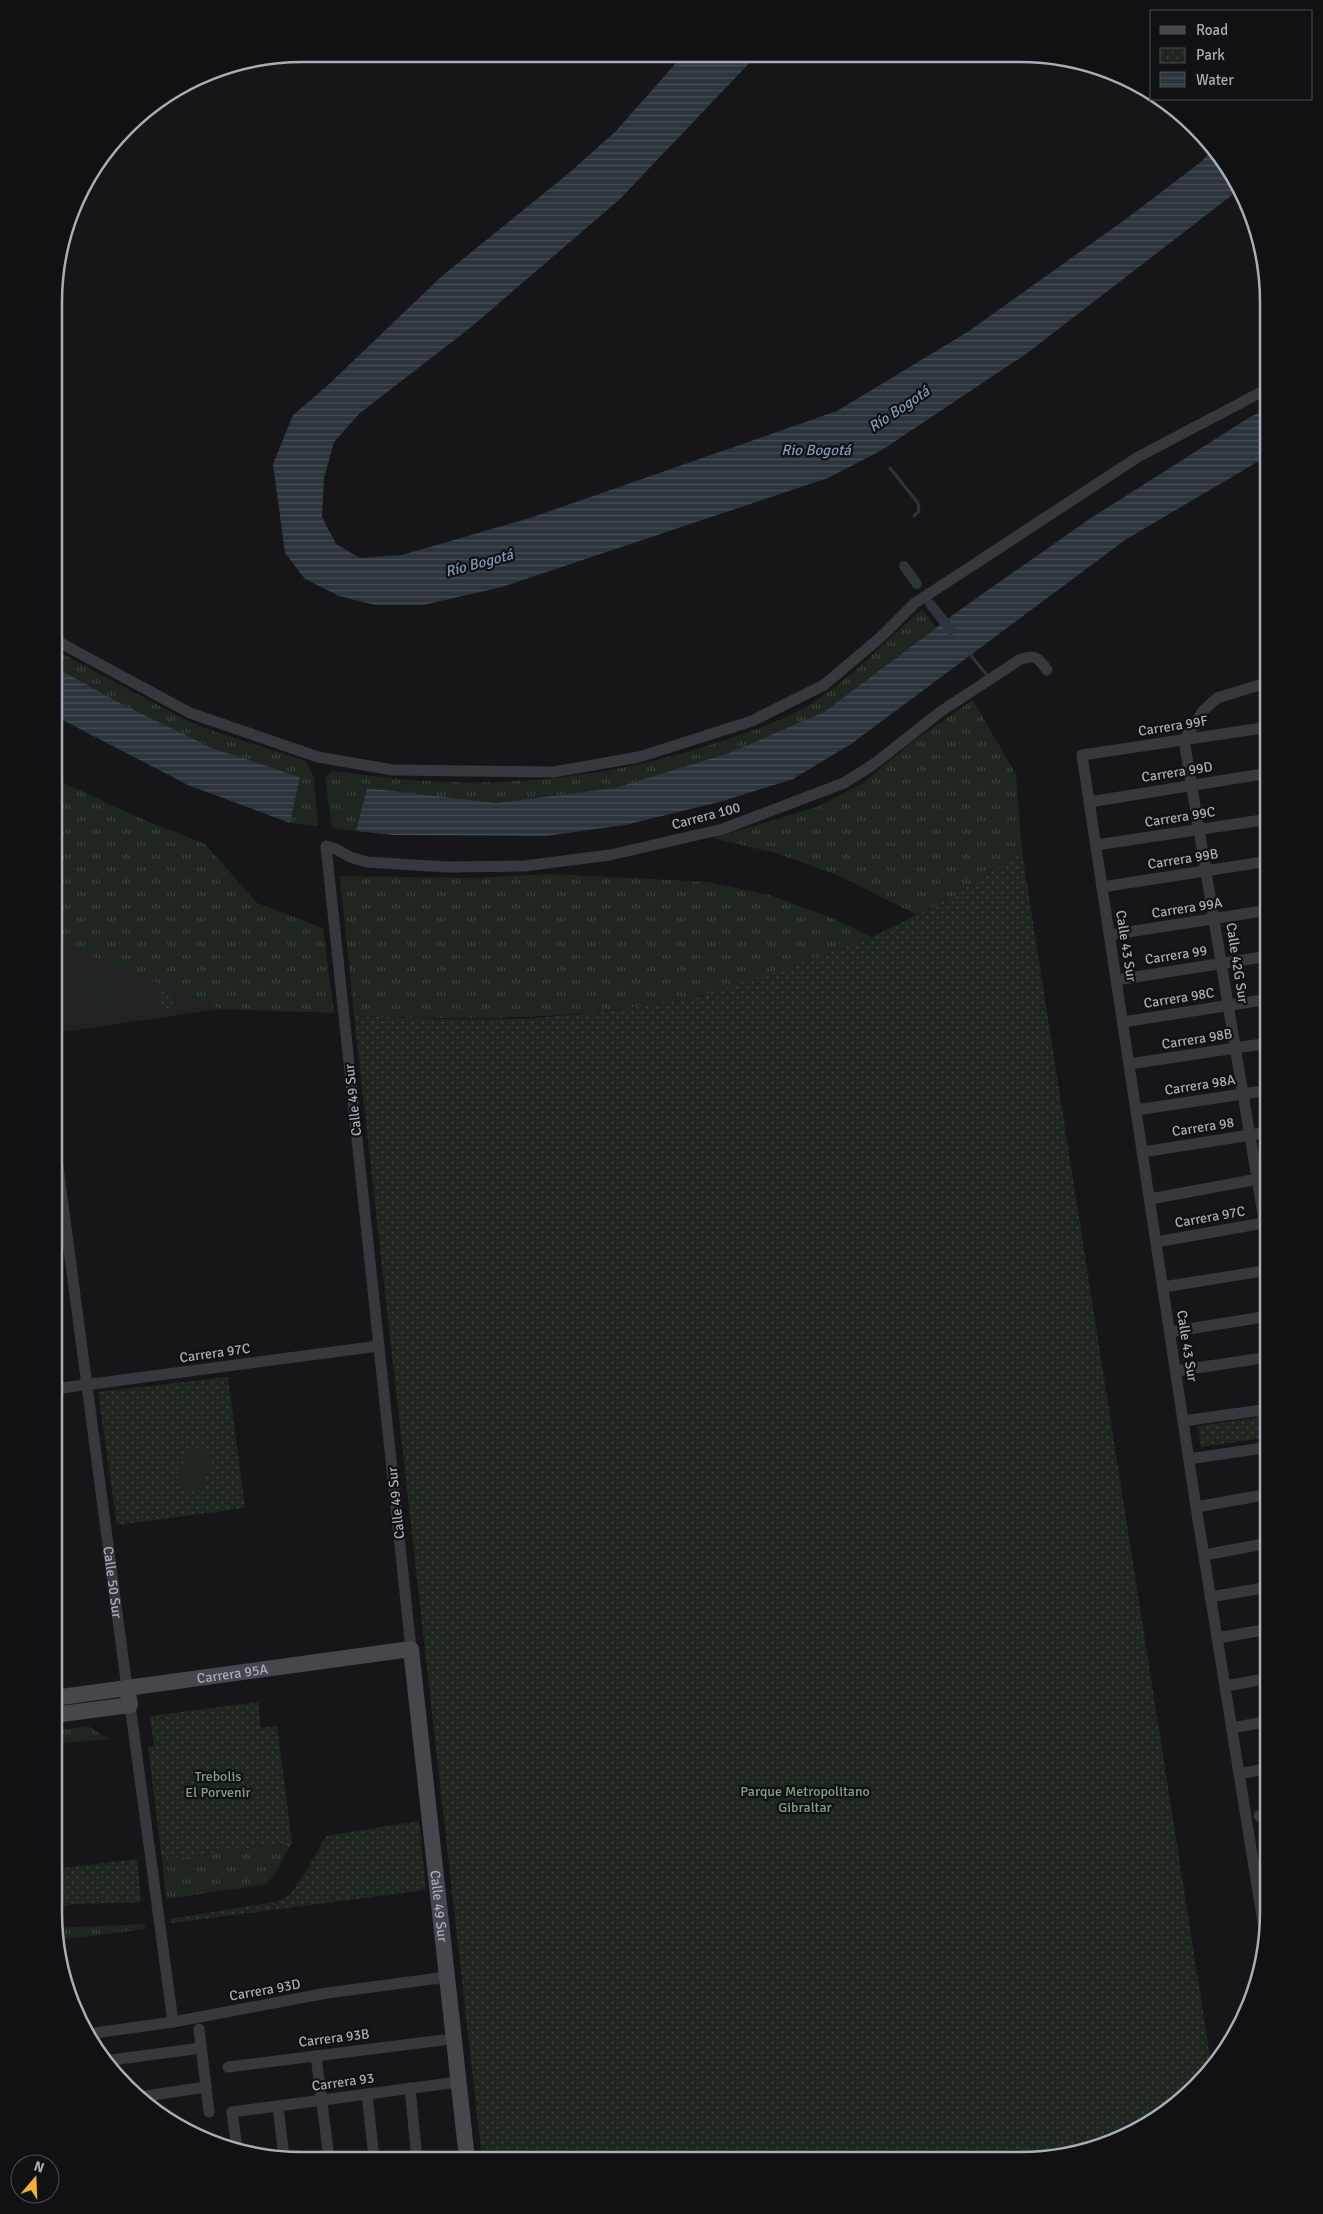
<svg xmlns="http://www.w3.org/2000/svg" width="1323" height="2214" font-family="Signika,sans-serif">
  <style>
    .built { fill: #222225 }
    .grass { fill: url(#grass-tufts) }
    .park { fill: url(#park-dots) }
    .pitch { fill: #1e261f }
    .water { fill: url(#water-rules) }
    .lines { fill: none; stroke-linecap: round; stroke-linejoin: round }
    .stream { stroke: #2c353c; stroke-width: 3 }
    .canal { stroke: #2c353c; stroke-width: 10 }
    .street { stroke: #37383d; stroke-width: 11 }
    .secondary { stroke: #45474d; stroke-width: 16 }
    .labels { text-anchor: middle; dominant-baseline: central; stroke-width: 4.5; stroke-linejoin: round; paint-order: stroke }
    .street-label { font-size: 14px; fill: #a8adb8; stroke: #111113 }
    .park-label { font-size: 14px; fill: #7fa381; stroke: #111113 }
    .water-label { font-size: 15px; font-style: italic; fill: #7f9bb3; stroke: #111113 }
    .rim { fill: none; stroke: #a8adb8; stroke-width: 2.5 }
  </style>
  <defs>
    <pattern id="grass-tufts" width="24" height="20" patternUnits="userSpaceOnUse" patternTransform="scale(1.25)"><rect width="24" height="20" fill="#1e261f"/><path d="M3 7l-1-3M5 7V3M7 7l1-3M15 17l-1-3M17 17v-4M19 17l1-3" fill="none" stroke="#3c433d"/></pattern>
    <pattern id="park-dots" width="8" height="8" patternUnits="userSpaceOnUse" patternTransform="scale(1.25)"><rect width="8" height="8" fill="#1e261f"/><path d="M2 2h.1M6 6h.1" fill="none" stroke="#3c433d" stroke-width="1.8" stroke-linecap="round"/></pattern>
    <pattern id="water-rules" width="6" height="5" patternUnits="userSpaceOnUse" patternTransform="scale(1.25)"><rect width="6" height="5" fill="#2c353c"/><path d="M0 2.5h6" fill="none" stroke="#485056"/></pattern>
  </defs>
  <rect width="100%" height="100%" fill="#161618"/>
  <polygon class="built" points="55,941 221,1009 55,1033"/>
  <g class="grass">
    <path d="M922 609 936 627 824 712 729 753 615 788 496 803 367 788 356 831 332 828 325 779 332 771C363 774 395 780 426 781 524 787 623 774 716 743 749 732 784 721 814 702 854 676 886 640 922 609Z"/>
    <polygon points="55,650 184,719 207,729 306,761 314,778 318,826 290,823 300,777 212,748 118,702 55,667"/>
    <polygon points="973,700 1016,775 1022,852 945,901 917,915 842,877 779,854 713,838 817,807 863,783 911,743"/>
    <polygon points="55,779 135,816 205,844 257,903 323,928 334,1013 221,1009 55,941"/>
    <path d="M549 874 708 882 769 895 829 917 872 937C815 958 759 981 700 996 681 1001 660 1003 641 1006 545 1021 450 1019 354 1016L340 876 474 878Z"/>
    <polygon points="88,1726 108,1739 54,1744 54,1731"/>
    <polygon points="292,1842 278,1869 267,1884 166,1899 162,1860"/>
    <polygon points="144,1924 146,1929 59,1940 57,1928"/>
  </g>
  <g class="park">
    <polygon points="1022,852 1212,2069 1172,2109 1116,2141 1021,2160 482,2159 354,1016 440,1019 526,1019 610,1011 699,997 781,970 872,937 945,901"/>
    <polygon points="158,990 171,995 174,1009 161,1011"/>
    <polygon points="228,1377 245,1508 117,1525 98,1392"/>
    <polygon points="1269,1416 1269,1437 1201,1447 1198,1426"/>
    <polygon points="258,1702 261,1728 277,1726 292,1842 162,1860 148,1747 154,1746 150,1716"/>
    <polygon points="419,1821 426,1890 172,1923 170,1919 275,1902 290,1895 307,1870 326,1836"/>
    <polygon points="137,1859 141,1902 75,1904 54,1909 54,1869"/>
  </g>
  <g class="pitch">
    <polygon points="105,970 109,1003 88,1006 84,973"/>
    <polygon points="189,1447 214,1456 200,1494 175,1485"/>
  </g>
  <g class="water">
    <polygon points="683,55 757,55 620,199 470,328 360,413 334,442 324,478 322,517 336,544 360,558 402,555 530,518 837,411 969,331 1130,216 1202,161 1214,147 1240,189 1026,354 882,450 828,478 502,587 423,605 375,605 339,596 305,579 285,553 273,464 293,415 327,386 442,276 569,173 616,131"/>
    <polygon points="1269,408 1269,455 1125,540 851,744 793,779 723,801 625,825 546,836 394,835 356,831 367,788 496,803 615,788 729,753 824,712 961,609 1088,520 1250,417"/>
    <polygon points="55,667 118,702 212,748 300,777 290,823 188,785 55,716"/>
  </g>
  <g class="lines">
    <g class="stream">
      <polyline points="890,468 918,503 919,511 914,516"/>
      <polyline points="969,653 986,674"/>
    </g>
    <g class="canal">
      <polyline points="904,566 917,584"/>
      <polyline points="930,604 951,630"/>
    </g>
    <g class="street">
      <polyline points="55,640 190,713 318,757 393,770 553,772 639,757 752,721 824,685 882,636 915,603 1138,457 1269,388"/>
      <polyline points="1089,802 1269,773"/>
      <polyline points="1096,845 1269,819"/>
      <polyline points="1102,887 1269,861"/>
      <polyline points="1109,935 1269,910"/>
      <polyline points="1116,980 1269,956"/>
      <polyline points="1123,1022 1269,999"/>
      <polyline points="1129,1064 1269,1043"/>
      <polyline points="1136,1110 1269,1090"/>
      <path id="s1" d="M55 1144 127 1688"/>
      <polyline points="1143,1152 1269,1132"/>
      <polyline points="1150,1199 1269,1177"/>
      <polyline points="1156,1242 1269,1222"/>
      <polyline points="1269,1250 1184,740 1203,711 1217,698 1269,682"/>
      <polyline points="1163,1287 1269,1270"/>
      <polyline points="1170,1332 1269,1316"/>
      <polyline points="1176,1371 1269,1357"/>
      <polyline points="54,1389 379,1346"/>
      <polyline points="1183,1421 1269,1409"/>
      <polyline points="1189,1459 1269,1447"/>
      <polyline points="1196,1507 1269,1494"/>
      <polyline points="1204,1555 1269,1543"/>
      <polyline points="1210,1597 1269,1587"/>
      <polyline points="1217,1638 1269,1629"/>
      <path d="M411 1649 326 846 336 849 350 857 367 862 447 867 524 866 610 855 723 829 844 783 874 764 940 712 1019 660C1034 654 1038 657 1047 670"/>
      <polyline points="1226,1686 1269,1678"/>
      <polyline points="130,1705 173,2022"/>
      <polyline points="1232,1728 1269,1721"/>
      <polyline points="1239,1774 1269,1768"/>
      <polyline points="1259,1816 1269,1814"/>
      <polyline points="1254,1865 1269,1862"/>
      <polyline points="1266,1941 1196,1507 1082,755 1269,727"/>
      <polyline points="199,2029 209,2112"/>
      <polyline points="88,2034 173,2022 327,1993 447,1977"/>
      <polyline points="316,2056 329,2158"/>
      <polyline points="104,2061 201,2048"/>
      <polyline points="228,2067 443,2040"/>
      <polyline points="410,2088 417,2159"/>
      <polyline points="367,2094 374,2158"/>
      <polyline points="139,2097 206,2087"/>
      <polyline points="278,2106 284,2158"/>
      <polyline points="237,2149 232,2112 458,2082"/>
    </g>
    <g class="secondary">
      <path id="s2" d="M54 1698 411 1649 467 2159"/>
      <polyline points="54,1715 130,1705 127,1688"/>
    </g>
  </g>
  <g class="labels">
    <g class="street-label">
      <text transform="translate(1173 726) rotate(-9)">Carrera 99F</text>
      <text transform="translate(1177 772) rotate(-9)">Carrera 99D</text>
      <text transform="translate(706 816) rotate(-15)">Carrera 100</text>
      <text transform="translate(1180 817) rotate(-9)">Carrera 99C</text>
      <text transform="translate(1183 859) rotate(-9)">Carrera 99B</text>
      <text transform="translate(1187 908) rotate(-9)">Carrera 99A</text>
      <text transform="translate(1126 946) rotate(81)">Calle 43 Sur</text>
      <text transform="translate(1176 955) rotate(-9)">Carrera 99</text>
      <text transform="translate(1237 963) rotate(81)">Calle 42G Sur</text>
      <text transform="translate(1179 998) rotate(-9)">Carrera 98C</text>
      <text transform="translate(1197 1039) rotate(-9)">Carrera 98B</text>
      <text transform="translate(1200 1085) rotate(-9)">Carrera 98A</text>
      <text transform="translate(353 1100) rotate(-96)">Calle 49 Sur</text>
      <text transform="translate(1203 1127) rotate(-9)">Carrera 98</text>
      <text transform="translate(1210 1217) rotate(-10)">Carrera 97C</text>
      <text transform="translate(1187 1346) rotate(81)">Calle 43 Sur</text>
      <text transform="translate(215 1353) rotate(-8)">Carrera 97C</text>
      <text transform="translate(396 1503) rotate(-96)">Calle 49 Sur</text>
      <text stroke="none"><textPath href="#s1" startOffset="442">Calle 50 Sur</textPath></text>
      <text stroke="none"><textPath href="#s2" startOffset="180">Carrera 95A</textPath></text>
      <text stroke="none"><textPath href="#s2" startOffset="619">Calle 49 Sur</textPath></text>
      <text transform="translate(265 1990) rotate(-10)">Carrera 93D</text>
      <text transform="translate(334 2038) rotate(-7)">Carrera 93B</text>
      <text transform="translate(343 2082) rotate(-8)">Carrera 93</text>
    </g>
    <g class="park-label">
      <text x="218" y="1776">Trebolis<tspan x="218" dy="16">El Porvenir</tspan></text>
      <text x="805" y="1791">Parque Metropolitano<tspan x="805" dy="16">Gibraltar</tspan></text>
    </g>
    <g class="water-label">
      <text transform="translate(899 409) rotate(-34)">Río Bogotá</text>
      <text x="816" y="450">Rio Bogotá</text>
      <text transform="translate(479 563) rotate(-15)">Río Bogotá</text>
    </g>
  </g>
  <path d="M0 0H1323V2214H0ZM302 62H1020A240 240 0 0 1 1260 302V1912A240 240 0 0 1 1020 2152H302A240 240 0 0 1 62 1912V302A240 240 0 0 1 302 62Z" fill="#111113" fill-rule="evenodd"/>
  <path class="rim" d="M302 62H1020A240 240 0 0 1 1260 302V1912A240 240 0 0 1 1020 2152H302A240 240 0 0 1 62 1912V302A240 240 0 0 1 302 62Z"/>
  <rect x="1150" y="10" width="162" height="90" fill="#111113" stroke="#4d4f55"/>
  <rect x="1160" y="26" width="25" height="8" fill="#45474d" stroke="#4d4f55"/>
  <text x="1196" y="35" font-size="15" fill="#a8adb8">Road</text>
  <rect x="1160" y="48" width="25" height="15" fill="url(#park-dots)" stroke="#4d4f55"/>
  <text x="1196" y="60" font-size="15" fill="#a8adb8">Park</text>
  <rect x="1160" y="72" width="25" height="15" fill="url(#water-rules)" stroke="#4d4f55"/>
  <text x="1196" y="85" font-size="15" fill="#a8adb8">Water</text>
  <g transform="translate(35 2179) rotate(19)"><circle r="24" fill="#111113" stroke="#4d4f55"/>
  <path d="M0-4L9 19L0 12L-9 19Z" fill="#f2b134"/>
  <text y="-8" font-size="14" font-weight="bold" text-anchor="middle" fill="#a8adb8">N</text>
  </g>
</svg>
